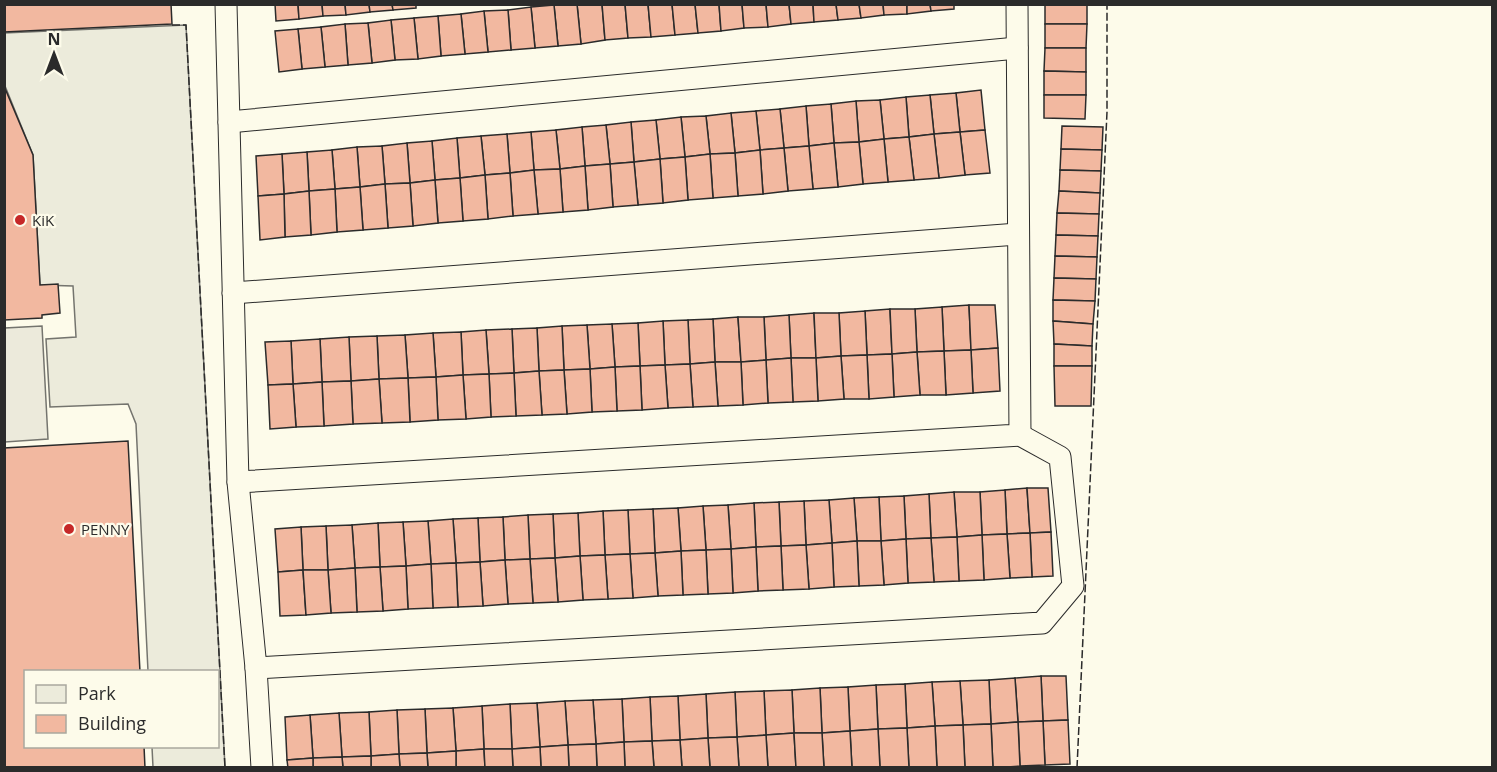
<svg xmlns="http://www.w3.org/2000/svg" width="1497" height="772" font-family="'Open Sans',sans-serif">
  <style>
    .green { fill: #ecebdb; stroke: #74746e; stroke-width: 1.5 }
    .parking { fill: #eceadb; stroke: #74746e; stroke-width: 1.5 }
    .building { fill: #f2b8a0; stroke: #2b2b2b; stroke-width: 1.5 }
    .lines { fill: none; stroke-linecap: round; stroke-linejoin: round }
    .lane-casing { stroke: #2b2b2b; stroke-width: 23 }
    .lane { stroke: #fdfbea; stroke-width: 21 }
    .fence { stroke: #2b2b2b; stroke-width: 1.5; stroke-dasharray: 8 3; stroke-linecap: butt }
    .poi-dot { fill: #c62828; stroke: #fdfbea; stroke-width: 2 }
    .labels { text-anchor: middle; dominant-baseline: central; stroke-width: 4.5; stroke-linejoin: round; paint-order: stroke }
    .poi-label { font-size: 15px; fill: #2b2b2b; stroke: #fdfbea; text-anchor: start }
  </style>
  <rect width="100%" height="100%" fill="#fdfbea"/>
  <polygon class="green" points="186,25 225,767 153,767 152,747 218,746 218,672 148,671 136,424 128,404 50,407 46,339 76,337 73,286 40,285 33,155 5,86 4,33"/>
  <polygon class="parking" points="42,326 48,439 5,442 5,328"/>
  <g class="building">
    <polygon points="4,4 171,4 172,24 4,32"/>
    <polygon points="275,4 298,4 299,19 276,21"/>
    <polygon points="298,4 322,4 323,16 299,19"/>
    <polygon points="322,4 345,4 346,15 323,16"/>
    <polygon points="345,4 369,4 370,12 346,15"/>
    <polygon points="369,4 392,4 393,10 370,12"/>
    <polygon points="392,4 416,4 416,8 393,10"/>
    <polygon points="577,4 602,4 605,40 581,44"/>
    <polygon points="577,4 581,44 558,46 554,5"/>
    <polygon points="602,4 625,4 628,38 605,40"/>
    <polygon points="625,4 648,4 651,37 628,38"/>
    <polygon points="648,4 672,4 675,35 651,37"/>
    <polygon points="672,4 695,4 698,33 675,35"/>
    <polygon points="695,4 719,4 721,31 698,33"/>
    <polygon points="719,4 742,4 744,28 721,31"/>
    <polygon points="742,4 766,4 768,27 744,28"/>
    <polygon points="766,4 789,4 791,24 768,27"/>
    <polygon points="789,4 813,4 814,22 791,24"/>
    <polygon points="813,4 836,4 838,20 814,22"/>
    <polygon points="836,4 859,4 861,18 838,20"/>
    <polygon points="859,4 883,4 884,15 861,18"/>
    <polygon points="883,4 907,4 907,14 884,15"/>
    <polygon points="907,4 930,4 931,11 907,14"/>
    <polygon points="930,4 954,4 954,9 931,11"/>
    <rect x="1045" y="4" width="42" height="20"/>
    <polygon points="554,5 558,46 535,48 531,7"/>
    <polygon points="531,7 535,48 511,50 508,10"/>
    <polygon points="508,10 511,50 488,52 484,11"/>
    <polygon points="484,11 488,52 465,54 461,14"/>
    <polygon points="461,14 465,54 441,56 438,16"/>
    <polygon points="438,16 441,56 418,59 414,18"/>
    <polygon points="414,18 418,59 395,60 391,20"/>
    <polygon points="391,20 395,60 372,63 368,23"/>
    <polygon points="368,23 372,63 348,65 345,24"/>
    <polygon points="345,24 348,65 325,67 321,27"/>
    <polygon points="1045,24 1087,24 1086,48 1045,48"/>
    <polygon points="321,27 325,67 302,69 298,29"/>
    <polygon points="298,29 302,69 279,72 275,31"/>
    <polygon points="1045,48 1086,48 1086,72 1044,71"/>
    <polygon points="1044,71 1086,72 1086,95 1044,95"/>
    <polygon points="4,86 33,155 40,285 58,284 60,313 42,315 42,318 4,320"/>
    <polygon points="981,90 985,130 960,132 956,93"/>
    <polygon points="956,93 960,132 934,134 930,95"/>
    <polygon points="930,95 934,134 909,137 906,97"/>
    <polygon points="1044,95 1086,95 1085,119 1044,118"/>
    <polygon points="906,97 909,137 884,139 880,100"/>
    <polygon points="880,100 884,139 859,142 856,101"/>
    <polygon points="856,101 859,142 834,143 831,104"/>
    <polygon points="831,104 834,143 809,146 806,106"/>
    <polygon points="806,106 809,146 784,148 780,109"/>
    <polygon points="780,109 784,148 760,150 756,111"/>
    <polygon points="756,111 760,150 735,153 731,113"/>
    <polygon points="731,113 735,153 710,154 706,116"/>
    <polygon points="706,116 710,154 685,157 681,117"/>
    <polygon points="681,117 685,157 660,159 656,120"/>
    <polygon points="656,120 660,159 634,162 631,122"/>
    <polygon points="631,122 634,162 610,164 606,125"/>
    <polygon points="606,125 610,164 585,166 582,127"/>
    <polygon points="1062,126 1103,127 1102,150 1061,149"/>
    <polygon points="582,127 585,166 560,169 556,130"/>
    <polygon points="556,130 560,169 534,170 531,132"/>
    <polygon points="985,130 990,173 965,175 960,132"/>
    <polygon points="531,132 534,170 510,173 507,134"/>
    <polygon points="960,132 965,175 939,178 934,134"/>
    <polygon points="507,134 510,173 485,175 481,136"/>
    <polygon points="934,134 939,178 914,180 909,137"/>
    <polygon points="481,136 485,175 460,178 457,138"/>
    <polygon points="909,137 914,180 888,182 884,139"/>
    <polygon points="457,138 460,178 435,180 432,141"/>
    <polygon points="884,139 888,182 863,184 859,142"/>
    <polygon points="432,141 435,180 410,183 407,143"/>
    <polygon points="859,142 863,184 838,187 834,143"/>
    <polygon points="407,143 410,183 385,184 382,146"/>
    <polygon points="834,143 838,187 813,189 809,146"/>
    <polygon points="382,146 385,184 360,187 357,147"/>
    <polygon points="809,146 813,189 788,191 784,148"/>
    <polygon points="357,147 360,187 335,189 332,150"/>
    <polygon points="784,148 788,191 763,194 760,150"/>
    <polygon points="1061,149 1102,150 1101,171 1060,170"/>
    <polygon points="332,150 335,189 309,191 307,152"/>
    <polygon points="760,150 763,194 738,196 735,153"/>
    <polygon points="307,152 309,191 284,194 282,154"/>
    <polygon points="735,153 738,196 713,198 710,154"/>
    <polygon points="282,154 284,194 258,196 256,156"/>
    <polygon points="710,154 713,198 688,200 685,157"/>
    <polygon points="685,157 688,200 663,203 660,159"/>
    <polygon points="660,159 663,203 638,205 634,162"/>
    <polygon points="634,162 638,205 613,207 610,164"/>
    <polygon points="610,164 613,207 588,210 585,166"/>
    <polygon points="585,166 588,210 563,212 560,169"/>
    <polygon points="560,169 563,212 538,214 534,170"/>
    <polygon points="534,170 538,214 513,216 510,173"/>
    <polygon points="1060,170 1101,171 1100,193 1059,191"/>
    <polygon points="510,173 513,216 488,219 485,175"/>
    <polygon points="485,175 488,219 463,221 460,178"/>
    <polygon points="460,178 463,221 438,223 435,180"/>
    <polygon points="435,180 438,223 413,226 410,183"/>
    <polygon points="410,183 413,226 388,228 385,184"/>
    <polygon points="385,184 388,228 363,230 360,187"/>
    <polygon points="360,187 363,230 337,232 335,189"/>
    <polygon points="335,189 337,232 311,235 309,191"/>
    <polygon points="309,191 311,235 285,237 284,194"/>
    <polygon points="1059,191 1100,193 1099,214 1057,213"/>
    <polygon points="284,194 285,237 260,240 258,196"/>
    <polygon points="1057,213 1099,214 1098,236 1056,235"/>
    <polygon points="1056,235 1098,236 1097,257 1055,256"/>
    <polygon points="1055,256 1097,257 1096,279 1054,278"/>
    <polygon points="1054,278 1096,279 1095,301 1053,300"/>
    <polygon points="1053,300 1095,301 1093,324 1053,321"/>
    <polygon points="969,305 971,350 944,351 942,307"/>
    <polygon points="969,305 995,305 998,348 971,350"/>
    <polygon points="942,307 944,351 917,352 915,309"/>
    <polygon points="890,309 892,354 867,355 865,311"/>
    <polygon points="890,309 915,309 917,352 892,354"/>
    <polygon points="865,311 867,355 841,356 839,313"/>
    <polygon points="814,313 816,358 791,358 789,315"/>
    <polygon points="814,313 839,313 841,356 816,358"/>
    <polygon points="789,315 791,358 766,360 764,317"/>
    <polygon points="738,317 741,362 715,362 713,319"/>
    <polygon points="738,317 764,317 766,360 741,362"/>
    <polygon points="713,319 715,362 690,364 688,320"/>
    <polygon points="688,320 690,364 665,365 663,321"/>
    <polygon points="663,321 665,365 640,366 638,323"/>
    <polygon points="1053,321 1093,324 1092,346 1054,344"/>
    <polygon points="638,323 640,366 615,367 612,324"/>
    <polygon points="612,324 615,367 590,369 587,325"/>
    <polygon points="587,325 590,369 564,370 562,326"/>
    <polygon points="562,326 564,370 539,371 537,328"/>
    <polygon points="537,328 539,371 514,373 512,329"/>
    <polygon points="512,329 514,373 489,374 486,330"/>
    <polygon points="486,330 489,374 463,375 461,332"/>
    <polygon points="461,332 463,375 436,377 433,333"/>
    <polygon points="433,333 436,377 408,378 405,335"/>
    <polygon points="405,335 408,378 379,379 377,336"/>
    <polygon points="377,336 379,379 351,381 349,337"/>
    <polygon points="349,337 351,381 322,382 320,339"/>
    <polygon points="320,339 322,382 293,384 291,341"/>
    <polygon points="291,341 293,384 268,385 265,342"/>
    <polygon points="1054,344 1092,346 1092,366 1054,366"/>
    <polygon points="998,348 1000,391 973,393 971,350"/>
    <polygon points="971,350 973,393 946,395 944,351"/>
    <polygon points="944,351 946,395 920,395 917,352"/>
    <polygon points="917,352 920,395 894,397 892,354"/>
    <polygon points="892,354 894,397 869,399 867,355"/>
    <polygon points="867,355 869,399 844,399 841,356"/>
    <polygon points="841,356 844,399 818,401 816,358"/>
    <polygon points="791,358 816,358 818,401 793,402"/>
    <polygon points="791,358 793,402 768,403 766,360"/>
    <polygon points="766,360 768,403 743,405 741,362"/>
    <polygon points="715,362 741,362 743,405 718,406"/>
    <polygon points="715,362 718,406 693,407 690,364"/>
    <polygon points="690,364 693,407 668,408 665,365"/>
    <polygon points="665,365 668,408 642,410 640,366"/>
    <polygon points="640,366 642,410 617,411 615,367"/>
    <polygon points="1054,366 1092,366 1091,406 1055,406"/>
    <polygon points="615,367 617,411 592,412 590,369"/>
    <polygon points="590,369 592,412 567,414 564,370"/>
    <polygon points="564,370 567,414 542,415 539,371"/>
    <polygon points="539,371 542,415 516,416 514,373"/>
    <polygon points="514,373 516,416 491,417 489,374"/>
    <polygon points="489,374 491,417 466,419 463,375"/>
    <polygon points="463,375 466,419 438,420 436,377"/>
    <polygon points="436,377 438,420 410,422 408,378"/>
    <polygon points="408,378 410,422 382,423 379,379"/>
    <polygon points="379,379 382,423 353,424 351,381"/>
    <polygon points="351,381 353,424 324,426 322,382"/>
    <polygon points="322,382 324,426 296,427 293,384"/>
    <polygon points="293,384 296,427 270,429 268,385"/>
    <polygon points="128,441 140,672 26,672 26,746 144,746 145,768 4,768 4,448"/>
    <polygon points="1027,488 1030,533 1007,534 1005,490"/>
    <polygon points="1027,488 1048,488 1051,532 1030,533"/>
    <polygon points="1005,490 1007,534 982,535 980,492"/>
    <polygon points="954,492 980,492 982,535 957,537"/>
    <polygon points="954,492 957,537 931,538 929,494"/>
    <polygon points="929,494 931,538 906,539 904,496"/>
    <polygon points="904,496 906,539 881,541 879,497"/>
    <polygon points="879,497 881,541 857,541 854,498"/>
    <polygon points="854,498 857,541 832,543 829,500"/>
    <polygon points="829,500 832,543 806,545 804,501"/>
    <polygon points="804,501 806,545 781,546 779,502"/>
    <polygon points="779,502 781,546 756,547 754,503"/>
    <polygon points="754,503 756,547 731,549 728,505"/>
    <polygon points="728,505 731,549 706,550 703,506"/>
    <polygon points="703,506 706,550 681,551 678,508"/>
    <polygon points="678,508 681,551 655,553 653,509"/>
    <polygon points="653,509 655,553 630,554 628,510"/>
    <polygon points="628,510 630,554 605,555 603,511"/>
    <polygon points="603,511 605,555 580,556 578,513"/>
    <polygon points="578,513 580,556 555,558 553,514"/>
    <polygon points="553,514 555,558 530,559 528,515"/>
    <polygon points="528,515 530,559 505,560 503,517"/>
    <polygon points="503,517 505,560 480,562 478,518"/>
    <polygon points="478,518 480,562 456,563 453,519"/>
    <polygon points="453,519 456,563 431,564 428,521"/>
    <polygon points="428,521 431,564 406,566 403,522"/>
    <polygon points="403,522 406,566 380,567 378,523"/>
    <polygon points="378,523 380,567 355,568 352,525"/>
    <polygon points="352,525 355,568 328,570 326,526"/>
    <polygon points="326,526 328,570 303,570 301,527"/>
    <polygon points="301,527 303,570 278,572 275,529"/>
    <polygon points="1051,532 1053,576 1032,577 1030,533"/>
    <polygon points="1030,533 1032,577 1010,578 1007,534"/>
    <polygon points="1007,534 1010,578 984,580 982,535"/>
    <polygon points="982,535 984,580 959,581 957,537"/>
    <polygon points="957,537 959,581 934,582 931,538"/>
    <polygon points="931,538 934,582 908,583 906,539"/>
    <polygon points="906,539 908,583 884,585 881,541"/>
    <polygon points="857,541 881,541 884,585 859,586"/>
    <polygon points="857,541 859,586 834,587 832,543"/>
    <polygon points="832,543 834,587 809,589 806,545"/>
    <polygon points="806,545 809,589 783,590 781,546"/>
    <polygon points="781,546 783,590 758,591 756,547"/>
    <polygon points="756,547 758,591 733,593 731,549"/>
    <polygon points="731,549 733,593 708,594 706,550"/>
    <polygon points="706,550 708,594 683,595 681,551"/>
    <polygon points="681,551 683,595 658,596 655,553"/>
    <polygon points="655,553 658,596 633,598 630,554"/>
    <polygon points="630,554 633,598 608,599 605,555"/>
    <polygon points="605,555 608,599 583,600 580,556"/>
    <polygon points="580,556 583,600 558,602 555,558"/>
    <polygon points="555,558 558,602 533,603 530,559"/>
    <polygon points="530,559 533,603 508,604 505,560"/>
    <polygon points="505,560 508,604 483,606 480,562"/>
    <polygon points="480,562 483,606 458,607 456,563"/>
    <polygon points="456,563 458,607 433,608 431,564"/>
    <polygon points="431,564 433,608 408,609 406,566"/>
    <polygon points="406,566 408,609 383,611 380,567"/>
    <polygon points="380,567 383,611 357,612 355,568"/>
    <polygon points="355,568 357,612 331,613 328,570"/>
    <polygon points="303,570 306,615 280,616 278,572"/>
    <polygon points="303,570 328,570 331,613 306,615"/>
    <polygon points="1041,676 1066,676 1068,720 1043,721"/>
    <polygon points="1041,676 1043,721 1018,722 1015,678"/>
    <polygon points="1015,678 1018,722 991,724 989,680"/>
    <polygon points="989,680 991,724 963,725 960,681"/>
    <polygon points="960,681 963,725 935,726 932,682"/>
    <polygon points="932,682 935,726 907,728 905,684"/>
    <polygon points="905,684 907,728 878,729 876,685"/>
    <polygon points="876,685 878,729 850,731 848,687"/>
    <polygon points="848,687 850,731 822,733 820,688"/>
    <polygon points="820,688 822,733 794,733 792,690"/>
    <polygon points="792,690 794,733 766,735 764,691"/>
    <polygon points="764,691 766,735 737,737 735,692"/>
    <polygon points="735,692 737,737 708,738 706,694"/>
    <polygon points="706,694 708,738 680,740 678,696"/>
    <polygon points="678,696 680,740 652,741 650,697"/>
    <polygon points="650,697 652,741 624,742 622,699"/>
    <polygon points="622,699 624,742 596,744 593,700"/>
    <polygon points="593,700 596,744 568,745 565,701"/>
    <polygon points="565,701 568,745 540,747 537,703"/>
    <polygon points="537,703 540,747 512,749 510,704"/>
    <polygon points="510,704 512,749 484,749 482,706"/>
    <polygon points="482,706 484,749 456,751 453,708"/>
    <polygon points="453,708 456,751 427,753 425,709"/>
    <polygon points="425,709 427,753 399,754 397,710"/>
    <polygon points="397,710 399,754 371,756 369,712"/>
    <polygon points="369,712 371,756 342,757 339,713"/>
    <polygon points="339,713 342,757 313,758 310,715"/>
    <polygon points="310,715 313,758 287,760 285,717"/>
    <polygon points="1068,720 1070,764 1045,765 1043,721"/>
    <polygon points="1043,721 1045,765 1020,766 1018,722"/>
    <polygon points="1018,722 1020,766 993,768 991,724"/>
    <polygon points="991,724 993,768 965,768 963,725"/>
    <polygon points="963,725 965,768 937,768 935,726"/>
    <polygon points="935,726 937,768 909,768 907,728"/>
    <polygon points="907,728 909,768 880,768 878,729"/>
    <polygon points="878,729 880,768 852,768 850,731"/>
    <polygon points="850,731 852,768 824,768 822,733"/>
    <polygon points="794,733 796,768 768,768 766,735"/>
    <polygon points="794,733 822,733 824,768 796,768"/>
    <polygon points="766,735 768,768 739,768 737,737"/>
    <polygon points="737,737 739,768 710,768 708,738"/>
    <polygon points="708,738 710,768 682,768 680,740"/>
    <polygon points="680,740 682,768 654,768 652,741"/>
    <polygon points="652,741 654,768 625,768 624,742"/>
    <polygon points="624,742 625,768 597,768 596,744"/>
    <polygon points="596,744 597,768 569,768 568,745"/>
    <polygon points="568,745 569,768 541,768 540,747"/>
    <polygon points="540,747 541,768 513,768 512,749"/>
    <polygon points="484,749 485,768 456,768 456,751"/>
    <polygon points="484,749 512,749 513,768 485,768"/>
    <polygon points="456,751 456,768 428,768 427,753"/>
    <polygon points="427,753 428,768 400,768 399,754"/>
    <polygon points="399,754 400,768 371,768 371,756"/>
    <polygon points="371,756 371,768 343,768 342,757"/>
    <polygon points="342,757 343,768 313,768 313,758"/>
    <polygon points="313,758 313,768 288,768 287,760"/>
  </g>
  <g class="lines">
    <g class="lane-casing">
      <g id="lane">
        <polyline points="226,4 238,482 1020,435 1017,4"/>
        <polyline points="229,122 1017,48"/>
        <polyline points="233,293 1018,234"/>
        <polyline points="238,482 256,668 1042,623 1073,586 1060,457 1020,435"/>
        <polyline points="256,668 262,768"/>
      </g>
    </g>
    <use href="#lane" class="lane"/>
    <g class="fence">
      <polyline points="172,25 186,25 225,768"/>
      <polyline points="1077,768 1107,112 1107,4"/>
    </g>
  </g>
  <g class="poi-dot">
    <circle cx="20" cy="220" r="6"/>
    <circle cx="69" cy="529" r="6"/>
  </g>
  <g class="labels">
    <g class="poi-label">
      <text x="32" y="220">KiK</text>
      <text x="81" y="529">PENNY</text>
    </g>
  </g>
  <rect width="1497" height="772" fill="none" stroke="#2b2b2b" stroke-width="12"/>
  <rect x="24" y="670" width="195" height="78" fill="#fdfbea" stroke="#a9a89e" stroke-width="1.5"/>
  <rect x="36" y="685" width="30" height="18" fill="#ecebdb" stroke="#a9a89e" stroke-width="1.5"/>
  <text x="78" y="700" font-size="18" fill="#2b2b2b">Park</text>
  <rect x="36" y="715" width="30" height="18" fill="#f2b8a0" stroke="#a9a89e" stroke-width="1.5"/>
  <text x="78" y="730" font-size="18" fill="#2b2b2b">Building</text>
  <g transform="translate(54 54)" stroke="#fdfbea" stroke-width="4.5" paint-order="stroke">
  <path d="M0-4.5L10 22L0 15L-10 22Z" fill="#2b2b2b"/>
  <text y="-9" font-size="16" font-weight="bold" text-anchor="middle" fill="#2b2b2b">N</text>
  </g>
</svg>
